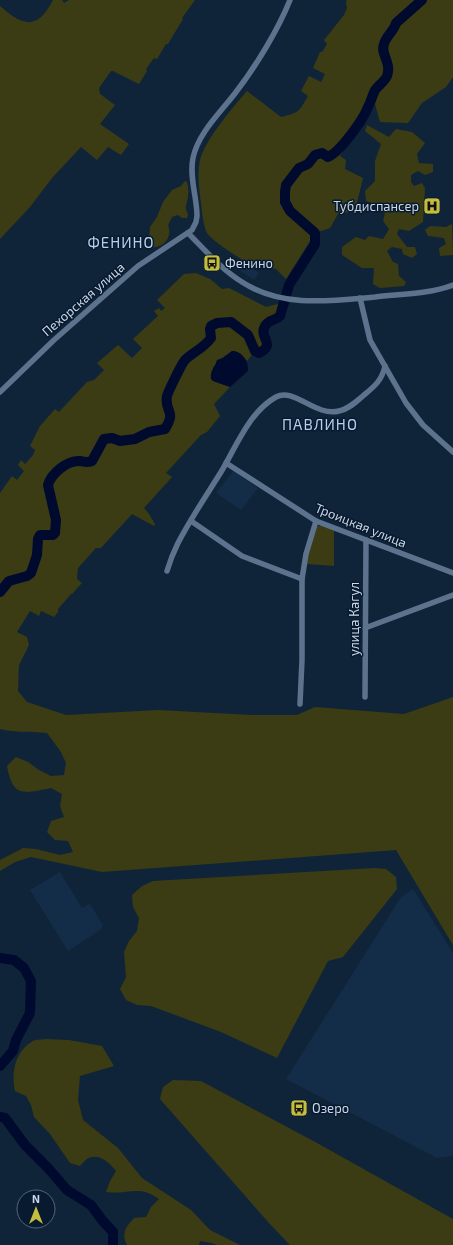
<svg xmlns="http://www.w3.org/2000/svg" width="453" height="1245" font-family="'Exo 2',sans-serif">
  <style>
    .built { fill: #132c47 }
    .green { fill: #3b3c13 }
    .water { fill: #000a2e }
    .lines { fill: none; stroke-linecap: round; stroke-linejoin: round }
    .river { stroke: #000a2e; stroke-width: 10 }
    .minor { stroke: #5d738d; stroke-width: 5.5 }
    .labels { text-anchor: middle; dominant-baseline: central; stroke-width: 3; stroke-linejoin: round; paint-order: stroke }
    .poi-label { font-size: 13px; fill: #cbd7e6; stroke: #071a2f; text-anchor: start }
    .street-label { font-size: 13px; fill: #cbd7e6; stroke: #071a2f }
    .quarter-label { font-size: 15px; letter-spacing: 1px; fill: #b6cfec; stroke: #071a2f }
  </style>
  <rect width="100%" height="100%" fill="#102439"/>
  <g class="built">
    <polygon points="244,263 259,273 254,280 239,270"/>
    <polygon points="233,471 258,488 241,510 216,493 221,486 222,486"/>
    <polygon points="60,872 82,908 90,904 103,925 100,930 68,951 30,890"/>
    <polygon points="413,889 453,953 453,1156 437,1158 286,1079 401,897"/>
  </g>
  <g class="green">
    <path d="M53 0H62L64 3 69 0H195L182 18 183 19 168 44H166L157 59 154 58 146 69 147 71 139 84 113 71H111L99 88 100 94 115 105 100 124 129 144 121 155 108 147 97 160 81 147 52 178 30 207 0 239V6C23 26 37 31 53 0Z"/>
    <path d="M347 0H453V77L446 87 422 103 408 123 380 122 375 104 340 156 346 160 345 169 363 178 355 211 338 214 330 228 315 233 286 279 276 269 264 267 249 260 246 262C238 257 212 241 207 233 203 224 202 212 201 203 199 189 197 174 200 160 205 140 233 107 247 91L281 117C300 112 298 113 308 96L301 91 309 76 321 82 325 74 313 68 320 52H322L327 44 324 40 344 15 347 8 346 2Z"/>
    <polygon points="367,125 389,137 396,129 412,132 425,143 417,154 419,163 433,164 433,172 425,175 418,171 411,175 411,182 414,186 422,183 425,188 423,222 409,231 399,229 397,234 407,247 415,247 417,254 412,258 403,254 402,249 392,247 387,251 393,262 398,264 399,276 406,282 404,286 380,288 373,284 374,268 362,268 342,255 342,247 356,237 365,240 369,236 383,239 389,229 383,221 385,213 378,210 376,204 366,201 365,191 375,181 375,161 381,144 365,131"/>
    <path d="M185 181 187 182C188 187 189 191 188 196 188 203 183 206 188 214L187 218H182L178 215 172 217 168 225C173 237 163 249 151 247L149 240 150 227 157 217 163 202 172 190 181 186Z"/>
    <polygon points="452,224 453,255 440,256 439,248 446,244 444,238 428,236 425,230 430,226 446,227"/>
    <path d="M196 273 210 279 222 289 229 288 266 307 278 304 281 305 278 314C263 319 258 328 265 342L263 347 255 351 247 361 237 352 232 351 216 362 217 364 213 367V381L230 387 214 404 220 416 207 432 201 435 166 473 172 477 144 508 149 514 155 524 154 526 132 514 101 548H96L78 568 77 579 82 583 72 594H71L58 609V612L54 617 41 611 39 616 30 611 17 632 27 637 29 645 19 665 18 691 27 702 66 715 158 710 252 715H297L315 707 404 714 453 697V945L396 850 102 872 31 857 15 862 0 871V860L23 848 36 849 60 855 73 852 68 841 55 840 47 832 51 821 64 817 60 806 62 794 51 788C25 793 13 799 7 766L16 757 28 762 39 770 51 776 64 775 66 763 61 752 47 733C31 731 15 733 0 729V493L12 476 17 480 24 471 18 465 21 460 25 464 33 455 35 450 30 446 40 426 55 409 59 412 87 382 94 380 104 370 97 363 118 345 132 358 142 348 133 339 158 316 154 311 159 308 161 311 165 308 157 300 184 274Z"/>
    <polygon points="318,526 322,526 334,530 334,566 307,564 308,554 315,529"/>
    <polygon points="375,868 386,869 396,877 397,889 343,957 328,961 277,1058 221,1032 151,1006 137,1005 126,1000 120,989 126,977 124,952 129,941 137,931 139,918 133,907 132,895 142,886 153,881"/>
    <path d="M45 1039 69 1040 102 1046 114 1066 80 1076 78 1100 83 1120 118 1148 142 1178 191 1210 210 1230 240 1245H217L211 1243 200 1241 199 1245H127C121 1233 126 1227 134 1218L146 1217 151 1207 159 1199C138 1184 129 1195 106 1192L110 1181 116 1171C110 1163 98 1152 87 1159 84 1161 82 1164 80 1166L70 1163 50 1134 34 1117 31 1105 26 1096 15 1091C11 1073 15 1051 33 1041 36 1039 42 1040 45 1039Z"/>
    <polygon points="173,1080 201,1081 317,1143 453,1219 453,1245 290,1245 269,1223 160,1099 163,1087"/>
  </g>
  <path class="water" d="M232 351C242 351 249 361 248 371L230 387 213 381 211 379C210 369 215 368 217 360L223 358Z"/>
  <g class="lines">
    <g class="river">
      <path d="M0 592 9 581 27 576 31 573 37 555 38 539 40 535H53L55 533 56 520 48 485C51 474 67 460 80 461 85 462 87 463 92 461L104 439 112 438 120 441 135 439 149 432 165 429C177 410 164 412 167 396 168 392 182 363 185 360 193 352 204 348 211 338L210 329 211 326 217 323 231 322 248 335 255 351 259 353C277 344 258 338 265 326 269 319 275 321 280 316L289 285 315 244V233L290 211 285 202V192L286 185 299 168 308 164 315 155 322 153 328 157C340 152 363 120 368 107 371 102 372 96 375 90 379 85 385 81 387 76 392 62 380 55 384 44 386 36 394 31 396 23L422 0"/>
      <polyline points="0,958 14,960 24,968 31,981 30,1013 16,1040 13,1051 0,1066"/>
      <polyline points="0,1117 5,1118 25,1145 48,1168 67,1190 91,1205 102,1220 113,1232 113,1245"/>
    </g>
    <g class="minor">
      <path d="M188 233C205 250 222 270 242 282 282 308 330 301 375 297 401 294 429 294 453 285"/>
      <polyline points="360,298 370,340 406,403 423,425 453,452"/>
      <path d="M0 392 54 340 138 266 192 230 196 222 197 216C197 197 189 177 193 158 198 133 221 112 236 92 256 66 278 30 290 0"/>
      <polyline points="226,463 316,521 453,573"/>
      <polyline points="191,521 242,556 302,579"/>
      <path d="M167 571C170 561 174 551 178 543 191 518 206 496 221 472 236 447 249 412 276 397 294 387 315 417 339 411 349 409 357 401 364 395 375 386 382 380 385 366"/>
      <polyline points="365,628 453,595"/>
      <polyline points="365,697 366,540"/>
      <polyline points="300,704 302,660 302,579 306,554 316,521"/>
    </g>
  </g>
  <defs>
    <g id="hospital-square" transform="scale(0.9)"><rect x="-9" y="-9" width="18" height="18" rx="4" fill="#c4bd3e" stroke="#071a2f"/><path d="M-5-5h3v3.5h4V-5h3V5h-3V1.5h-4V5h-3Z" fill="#111"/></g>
    <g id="bus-square" transform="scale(0.9)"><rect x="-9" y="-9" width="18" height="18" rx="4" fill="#c4bd3e" stroke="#071a2f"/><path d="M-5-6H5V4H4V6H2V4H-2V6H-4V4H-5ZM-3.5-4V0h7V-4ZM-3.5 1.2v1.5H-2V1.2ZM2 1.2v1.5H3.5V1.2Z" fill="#111"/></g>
  </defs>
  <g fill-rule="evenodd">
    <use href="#hospital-square" x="432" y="206"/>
    <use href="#bus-square" x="212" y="263"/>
    <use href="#bus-square" x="299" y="1108"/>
  </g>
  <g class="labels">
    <g class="poi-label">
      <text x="419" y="206" text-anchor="end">Тубдиспансер</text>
      <text x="225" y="263">Фенино</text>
      <text x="312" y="1108">Озеро</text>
    </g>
    <g class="street-label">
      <text transform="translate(83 299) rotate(-41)">Пехорская улица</text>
      <text transform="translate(361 525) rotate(22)">Троицкая улица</text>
      <text transform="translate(354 619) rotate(-90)">улица Кагул</text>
    </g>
    <g class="quarter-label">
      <text x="121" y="242">ФЕНИНО</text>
      <text x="320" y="424">ПАВЛИНО</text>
    </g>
  </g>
  <g transform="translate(36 1209)"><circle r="19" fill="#071a2f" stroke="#556678"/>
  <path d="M0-3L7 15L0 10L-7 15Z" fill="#c4bd3e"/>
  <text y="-6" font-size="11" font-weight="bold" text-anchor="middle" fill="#cbd7e6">N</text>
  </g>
</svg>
